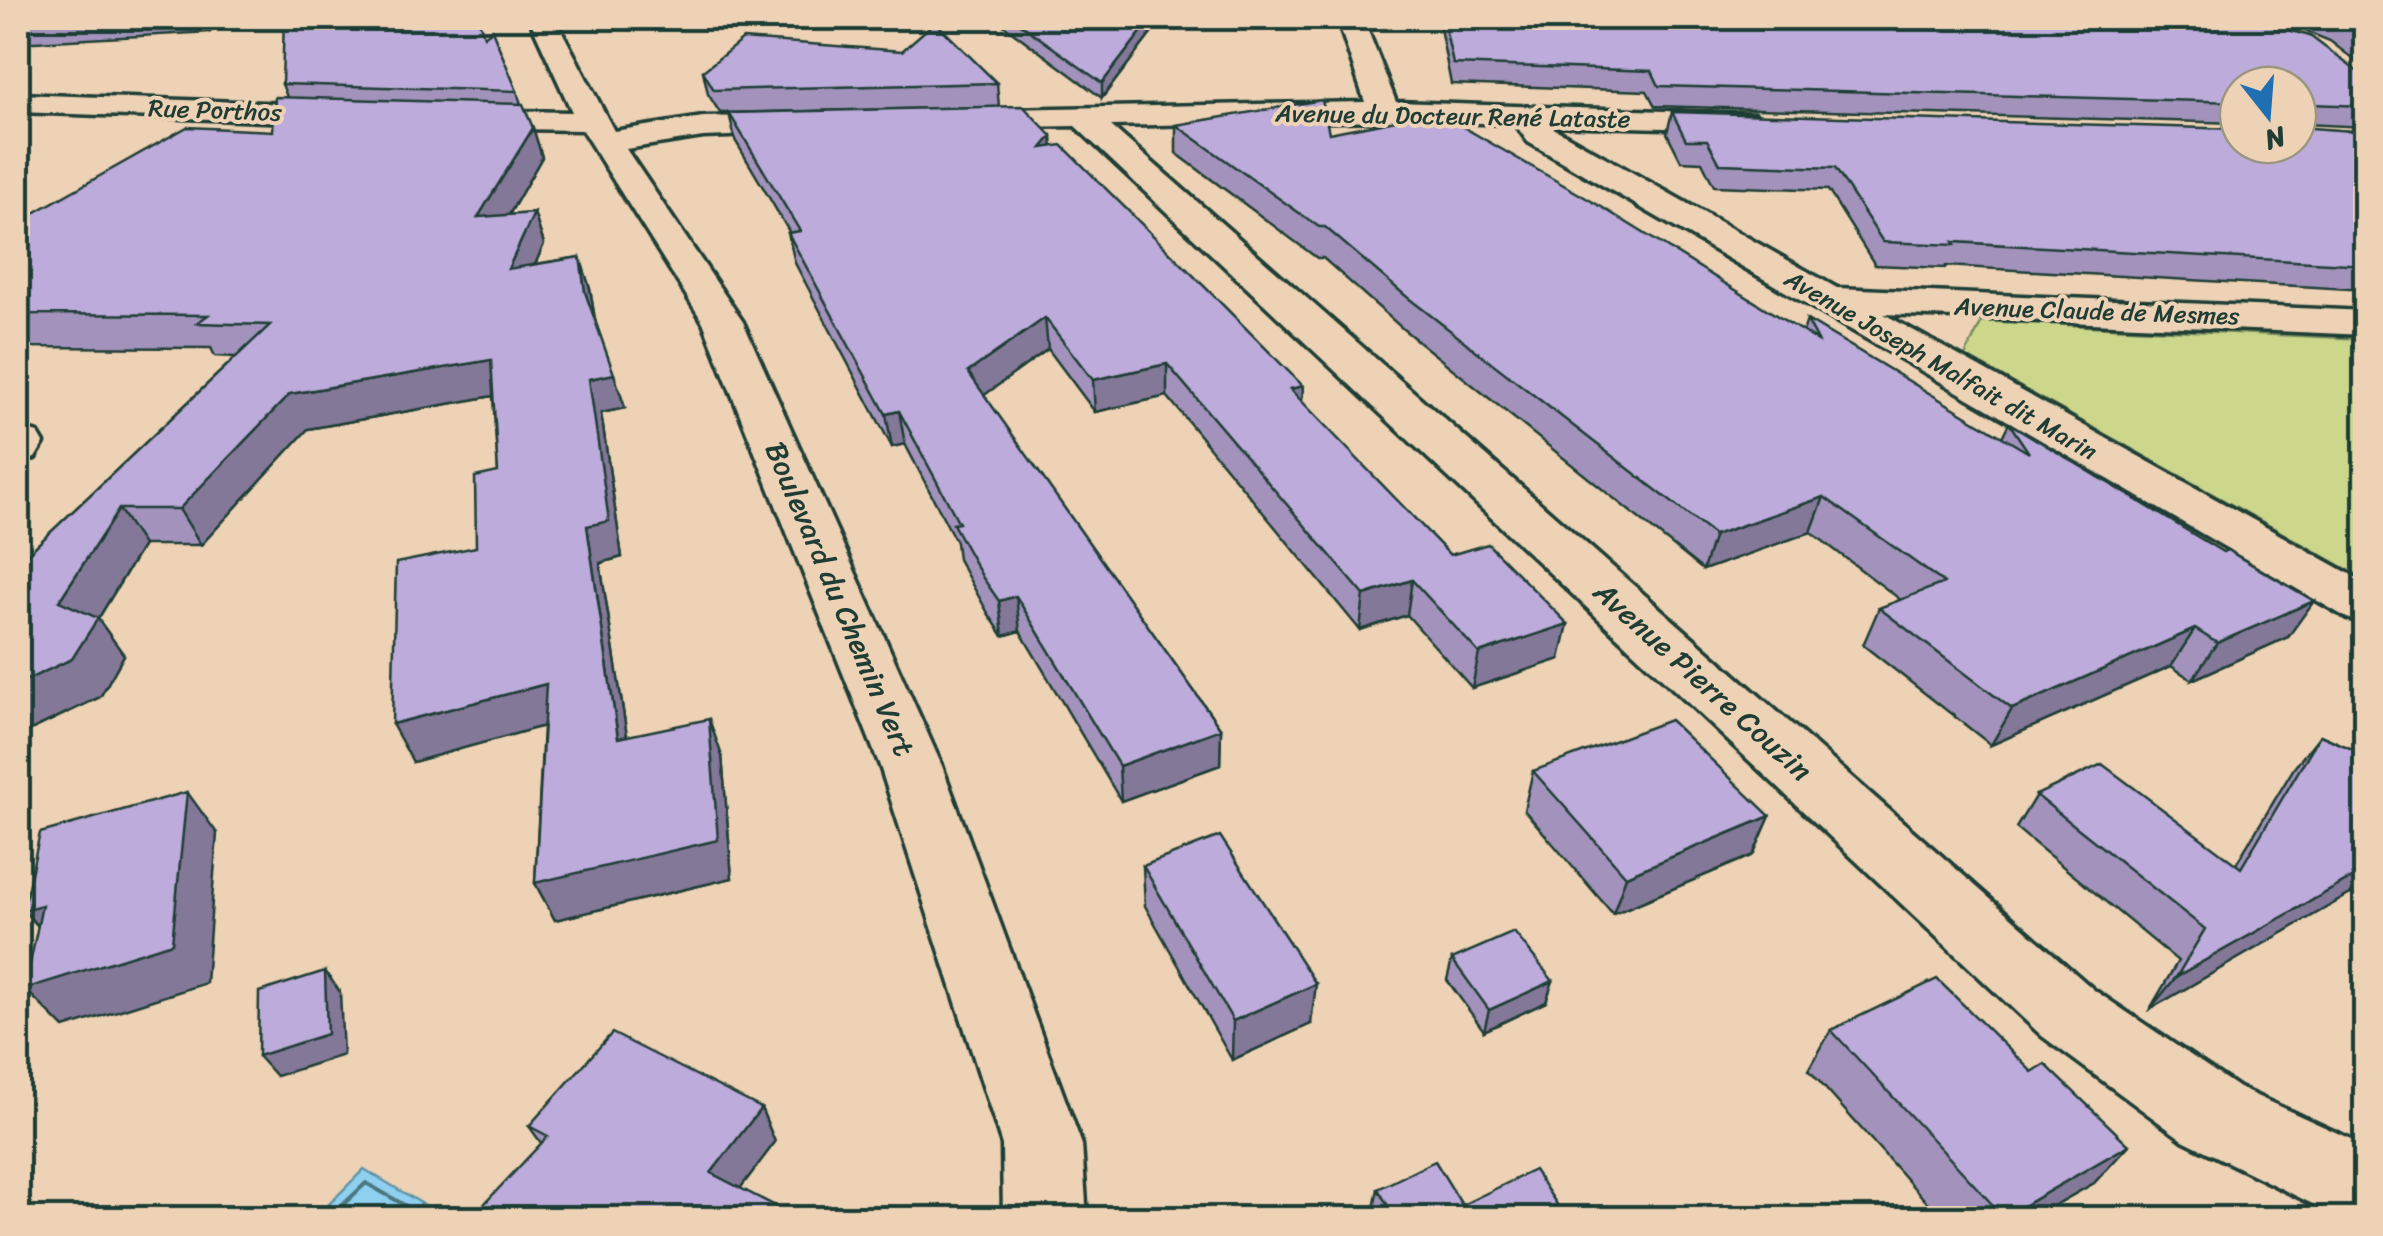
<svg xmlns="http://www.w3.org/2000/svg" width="2383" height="1236" font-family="Sriracha,sans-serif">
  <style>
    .green { fill: #ccd78b; stroke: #768a60; stroke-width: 2.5 }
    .water { fill: #8fcff0; stroke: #6295a5; stroke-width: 2.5 }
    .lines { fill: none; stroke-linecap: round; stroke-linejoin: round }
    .shore { stroke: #4c777f; stroke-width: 4 }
    .minor-casing { stroke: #1f3d34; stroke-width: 7 }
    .minor { fill: #eed2b5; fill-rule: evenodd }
    .wall { fill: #a393bc; stroke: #1f3d34; stroke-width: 2.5 }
    .shaded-wall { fill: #847899; stroke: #1f3d34; stroke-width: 2.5 }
    .building { fill: #bdabdb; stroke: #1f3d34; stroke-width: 2.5 }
    .labels { text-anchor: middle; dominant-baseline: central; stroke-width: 8; stroke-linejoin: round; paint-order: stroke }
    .far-street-label { font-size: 25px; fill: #1f3d34; stroke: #eed2b5 }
    .street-label { font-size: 30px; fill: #1f3d34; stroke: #eed2b5 }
  </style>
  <rect width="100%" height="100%" fill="#eed2b5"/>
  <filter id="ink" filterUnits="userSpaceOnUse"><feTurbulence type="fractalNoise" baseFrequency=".01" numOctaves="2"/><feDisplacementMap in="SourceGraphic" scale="20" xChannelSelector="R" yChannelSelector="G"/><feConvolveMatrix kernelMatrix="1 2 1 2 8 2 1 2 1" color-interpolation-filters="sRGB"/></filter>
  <g filter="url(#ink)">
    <polygon class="green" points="1982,321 2365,339 2365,579 1965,356"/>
    <polygon class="water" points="364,1169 446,1218 315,1218"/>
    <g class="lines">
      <polyline class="shore" points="329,1218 366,1183 427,1218"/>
      <g class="minor-casing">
        <g id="minor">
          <polygon points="529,18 555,18 614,131 703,117 809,115 820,117 825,124 820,131 809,133 703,137 626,149 743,322 942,766 1082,1145 1087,1218 1003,1218 1002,1145 880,766 703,322 582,130 455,128 444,126 439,119 444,112 455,110 572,112"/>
          <polygon points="1337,18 1363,18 1396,102 1755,114 1760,121 1755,128 1744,130 1548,125 1837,288 2366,311 2366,335 1884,314 2366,583 2366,624 2347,618 1528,142 1515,124 1384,120 1111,126 2094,990 2239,1088 2366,1146 2366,1218 2337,1216 2183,1140 2042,1036 1075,126 960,128 949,126 944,119 949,112 960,110 1365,102"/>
          <polygon points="18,94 349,106 360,108 365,115 360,122 349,124 18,112"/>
          <polygon points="18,428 38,433 44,443 35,458 18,462"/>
        </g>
      </g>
      <use href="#minor" class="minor"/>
    </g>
    <g class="wall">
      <polygon points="18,18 226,18 210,32 18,43"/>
      <polygon points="994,18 1163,18 1102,98"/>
      <polygon points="1438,18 2128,18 2366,78 2366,127 2303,124 2302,128 2366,132 2366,290 1946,266 1945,268 1875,265 1828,190 1714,186 1702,162 1681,161 1667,133 1672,112 2298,145 2238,85 2238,123 1655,106 1647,91 1451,84"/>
      <polygon points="2228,18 2366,18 2366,69 2330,41 2295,27 2254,19"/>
      <polygon points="484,36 517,91 521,104 533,128 542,157 509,215 534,213 544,244 535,264 580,257 590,289 595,321 625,408 601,413 622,557 600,563 627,736 722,756 732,878 555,920 535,883 543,726 413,762 498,472 493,396 308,429 201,545 143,545 98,619 124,655 100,697 18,736 18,563 236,357 215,356 211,348 18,347 18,222 273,131 287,97 282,84"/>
      <polygon points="703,71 997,83 999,107 720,113 708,94"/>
      <polygon points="729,113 1053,147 1450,555 1560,659 1472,688 1407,615 1360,630 1167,396 1095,412 1048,349 984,395 1221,729 1220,765 1121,801 1020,631 1003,636 988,613 958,559 956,542 905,444 892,447 795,263 788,233 790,233 735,140"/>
      <polygon points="1176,125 1329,133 1803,332 1807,320 2002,437 2009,423 2288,637 2192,680 2171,666 1991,745 1863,645 1879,608 1901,600 1811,532 1703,570 1403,329 1323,258 1317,258 1176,153"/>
      <polygon points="2320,735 2366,755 2366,899 2350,894 2150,1009 2178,961 2016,828 2036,795 2236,864 2294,768"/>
      <polygon points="1533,771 1770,816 1753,855 1613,914 1524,810"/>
      <polygon points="1143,866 1311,1024 1232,1060 1145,906"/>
      <polygon points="1452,959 1546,1002 1484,1031 1447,980"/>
      <polygon points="1831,1030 2032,1072 2129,1145 2094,1183 2032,1218 1941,1218 1809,1070"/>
      <polygon points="761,1108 775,1142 740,1188 541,1143 529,1126"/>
      <polygon points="1378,1189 1462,1205 1566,1218 1372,1218"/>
    </g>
    <g class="shaded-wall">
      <polygon points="204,18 226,18 210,32"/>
      <polygon points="1152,18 1163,18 1102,98 1102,83"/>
      <polygon points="533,128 542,157 490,248 478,217"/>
      <polygon points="1052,136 1054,163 1042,148"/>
      <polygon points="534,213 544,244 519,301 508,269"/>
      <polygon points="580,257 590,289 596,325 585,292"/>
      <polygon points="1045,318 1048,349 972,404 968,372"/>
      <polygon points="491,360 504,394 308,429 201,545 179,509 290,394"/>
      <polygon points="1167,364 1167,396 1095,412 1093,380"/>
      <polygon points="614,374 625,408 601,413 622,557 600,563 633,775 618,738 587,526 589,379"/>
      <polygon points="1303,386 1301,419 1290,389"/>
      <polygon points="899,411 905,444 892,447 886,414"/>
      <polygon points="1824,497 1811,532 1703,570 1714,535"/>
      <polygon points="119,509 143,545 98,619 124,655 100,697 18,736 18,684 59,601"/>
      <polygon points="1412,580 1407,615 1360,630 1364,595"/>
      <polygon points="1016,596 1020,631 1003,636 999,601"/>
      <polygon points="2314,601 2288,637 2192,680 2217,643"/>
      <polygon points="1568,624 1560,659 1472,688 1479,653"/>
      <polygon points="2195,629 2171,666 1991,745 2012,709"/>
      <polygon points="546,684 562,721 413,762 392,724"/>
      <polygon points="709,719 722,756 732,878 555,920 535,883"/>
      <polygon points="1221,729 1220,765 1121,801 1119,766"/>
      <polygon points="187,792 217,833 206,983 64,1028 25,989"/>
      <polygon points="1770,816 1753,855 1613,914 1626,876"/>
      <polygon points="2366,870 2366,878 2350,894 2150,1009 2177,976"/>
      <polygon points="42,905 60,950 23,910"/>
      <polygon points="325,971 340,992 343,1055 276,1076 258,1056"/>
      <polygon points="1553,981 1546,1002 1484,1031 1489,1010"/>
      <polygon points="1316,984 1311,1024 1232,1060 1233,1021"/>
      <polygon points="761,1108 775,1142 727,1206 711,1173"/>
      <polygon points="2129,1145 2094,1183 2032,1218 2002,1218"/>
    </g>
    <g class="building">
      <polygon points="18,18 117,18 18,23"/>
      <polygon points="284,18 478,18 484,36 492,30 517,91 282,84"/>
      <polygon points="1012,18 1152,18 1102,83"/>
      <polygon points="1443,18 2129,18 2266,24 2310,36 2366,78 2366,106 2309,104 2306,120 2298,123 2298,85 2238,85 2238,102 1659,86 1652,71 1453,64"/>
      <polygon points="2328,18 2366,18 2366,41 2341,22"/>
      <polygon points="935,22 997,83 714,90 703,71 743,39 902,51"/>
      <polygon points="275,97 523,104 533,128 478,217 534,213 508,269 580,257 585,292 614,374 589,379 609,521 587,526 618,738 709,719 718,840 535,883 546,684 392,724 396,563 476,547 475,477 498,472 491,360 290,394 179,509 119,509 59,601 98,618 72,659 18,684 18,563 270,325 197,323 208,315 18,314 18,222 187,127 273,131"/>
      <polygon points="1322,100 1329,133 1437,112 1600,206 1818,341 1807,320 2029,453 2009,423 2223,552 2227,550 2314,601 2217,643 2195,629 2012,709 1879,608 1944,583 1824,497 1714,535 1407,297 1325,227 1319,227 1176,125"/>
      <polygon points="1023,106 1052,136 1042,148 1062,145 1215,297 1303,386 1290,389 1450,555 1488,544 1568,624 1479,653 1412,580 1364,595 1167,364 1093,380 1045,318 968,372 1221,729 1119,766 1016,596 999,601 983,578 953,524 959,523 899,411 886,414 788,233 800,231 729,113"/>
      <polygon points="1672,112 2238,129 2238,145 2298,145 2298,127 2366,132 2366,265 1953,242 1955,245 1883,242 1835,168 1720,164 1707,140 1686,140"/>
      <polygon points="1670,720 1770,816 1626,876 1533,771"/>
      <polygon points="2320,735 2366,755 2366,870 2177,976 2205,929 2036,795 2102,764 2241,868"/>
      <polygon points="187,792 172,943 25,989 42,905 23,910 40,833"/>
      <polygon points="1220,836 1316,984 1233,1021 1143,866"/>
      <polygon points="1514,932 1553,981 1489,1010 1452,959"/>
      <polygon points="325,971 327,1034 258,1056 259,992"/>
      <polygon points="1937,979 2032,1072 2045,1064 2129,1145 2004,1217 1831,1030"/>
      <polygon points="612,1033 761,1108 711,1173 791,1214 788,1218 471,1218 548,1136 529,1126"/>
      <polygon points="1435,1161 1462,1205 1534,1170 1566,1218 1395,1218 1378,1189"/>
    </g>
  </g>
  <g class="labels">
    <g class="far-street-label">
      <text transform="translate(215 110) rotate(2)">Rue Porthos</text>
      <text transform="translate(1453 116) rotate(1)">Avenue du Docteur René Lataste</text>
      <text transform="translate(2097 311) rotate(2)">Avenue Claude de Mesmes</text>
      <text transform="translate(1941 365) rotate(30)">Avenue Joseph Malfait dit Marin</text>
    </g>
    <g class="street-label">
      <text transform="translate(840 599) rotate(67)">Boulevard du Chemin Vert</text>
      <text transform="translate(1703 681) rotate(42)">Avenue Pierre Couzin</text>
    </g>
  </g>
  <rect width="2383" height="1236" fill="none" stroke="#eed2b5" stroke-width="60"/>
  <rect x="30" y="30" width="2323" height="1176" fill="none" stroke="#1f3d34" stroke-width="4" filter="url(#ink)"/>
  <g transform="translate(2268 115) rotate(163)"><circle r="48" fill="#eed2b5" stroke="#9b9681" stroke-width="2.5"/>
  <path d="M0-8L18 38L0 25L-18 38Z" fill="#1f6fb2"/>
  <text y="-15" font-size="28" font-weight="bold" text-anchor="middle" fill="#1f3d34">N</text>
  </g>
</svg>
